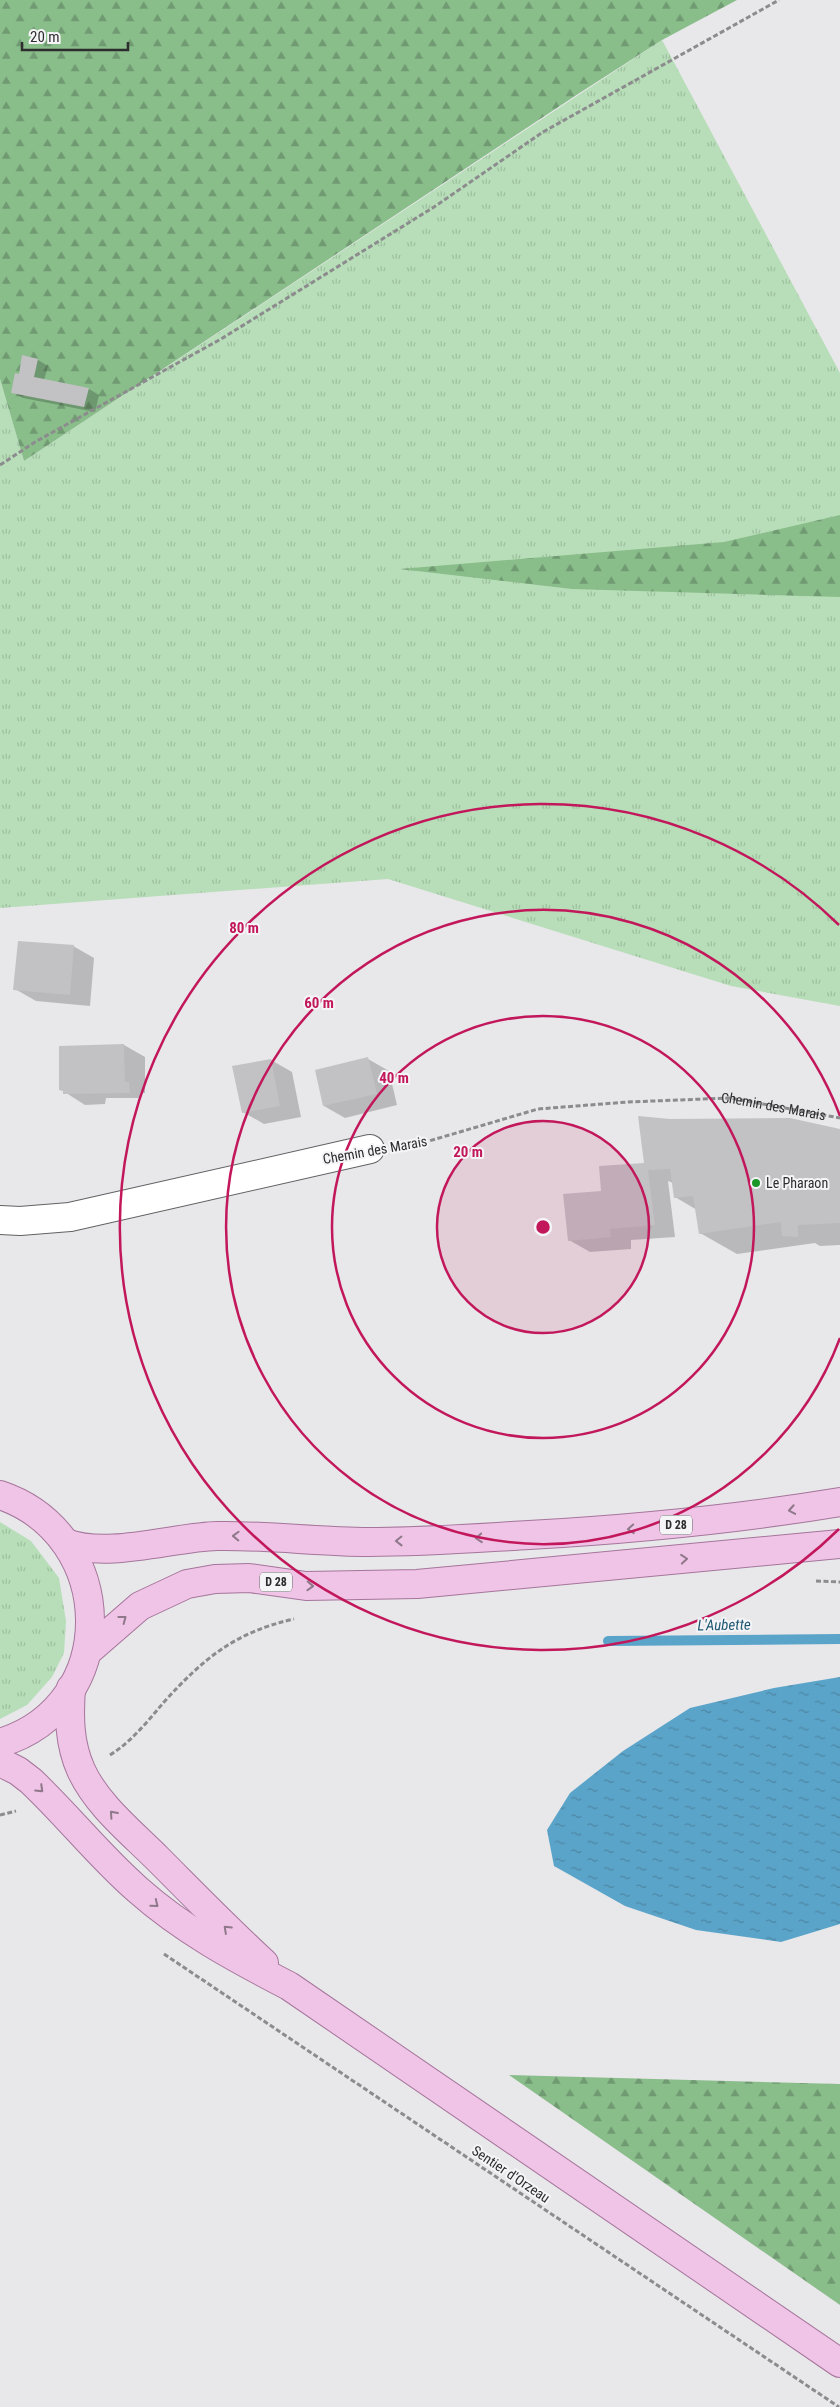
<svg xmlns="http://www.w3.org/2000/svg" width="840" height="2407" font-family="'Roboto Condensed',sans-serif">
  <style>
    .grass { fill: url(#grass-tufts) }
    .forest { fill: url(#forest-firs) }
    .water { fill: url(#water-ripples) }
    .shadow { fill: #0003 }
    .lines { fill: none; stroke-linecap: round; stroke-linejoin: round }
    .stream { stroke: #5ba4c9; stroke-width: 10 }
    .building { fill: #c2c1c4 }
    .minor-casing { stroke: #626265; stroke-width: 30 }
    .major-casing { stroke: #a5759b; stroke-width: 30 }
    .path { stroke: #8c8b8d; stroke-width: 3; stroke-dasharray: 5 2.5; stroke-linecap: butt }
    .minor { stroke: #fff; stroke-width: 28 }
    .major { stroke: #efc4e6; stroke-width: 28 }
    .oneway { stroke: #8e788a }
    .ring { fill: none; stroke: #c2185b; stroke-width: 2.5 }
    .poi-dot { fill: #1b972a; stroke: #f5f5f8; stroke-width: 2 }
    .labels { text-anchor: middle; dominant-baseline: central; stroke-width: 4; stroke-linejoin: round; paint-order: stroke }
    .shield { fill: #f5f5f8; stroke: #69696b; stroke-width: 1 }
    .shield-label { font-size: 12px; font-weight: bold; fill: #2d2d2e }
    .street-label { font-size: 14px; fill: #2d2d2e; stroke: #f5f5f8 }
    .poi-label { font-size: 14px; fill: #2d2d2e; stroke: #f5f5f8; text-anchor: start }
    .water-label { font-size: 15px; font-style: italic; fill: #1f5872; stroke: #f5f5f8 }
    .centre { fill: #c2185b; stroke: #f5f5f8; stroke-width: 2.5 }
    .ring-label { font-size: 15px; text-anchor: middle; font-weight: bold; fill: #c2185b; stroke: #f5f5f8; stroke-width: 4; stroke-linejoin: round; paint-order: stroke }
  </style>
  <defs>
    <pattern id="grass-tufts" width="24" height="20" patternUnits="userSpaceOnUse" patternTransform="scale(1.25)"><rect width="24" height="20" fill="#b7deb8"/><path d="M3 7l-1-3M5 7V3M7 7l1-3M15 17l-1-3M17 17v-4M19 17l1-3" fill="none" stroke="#9ebf9e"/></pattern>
    <pattern id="forest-firs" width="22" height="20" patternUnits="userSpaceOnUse" patternTransform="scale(1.25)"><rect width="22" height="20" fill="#89bd8a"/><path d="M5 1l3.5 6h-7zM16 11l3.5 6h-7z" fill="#709a71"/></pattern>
    <pattern id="water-ripples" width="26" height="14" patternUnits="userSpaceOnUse" patternTransform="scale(1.25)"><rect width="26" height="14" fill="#5ba4c9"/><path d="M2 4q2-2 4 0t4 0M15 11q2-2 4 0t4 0" fill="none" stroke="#4c86a4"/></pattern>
  </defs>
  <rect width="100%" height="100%" fill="#e8e7ea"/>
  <g class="grass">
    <polygon points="662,40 840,373 840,1006 731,986 388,879 0,908 0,379 24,461"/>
    <polygon points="0,1522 31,1541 59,1578 66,1621 64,1653 52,1677 27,1705 0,1719"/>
  </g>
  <g class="forest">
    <polygon points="0,0 737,0 662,40 578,94 24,461 0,379"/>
    <polygon points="840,515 840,597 572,589 400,569 724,542"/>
    <polygon points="509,2075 840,2084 840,2305"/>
  </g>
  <polygon class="water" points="840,1677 840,1924 781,1942 696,1930 625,1906 554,1866 547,1830 570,1793 623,1751 690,1708 774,1688"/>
  <g class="shadow">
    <polygon points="38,360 48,366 44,380 89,389 99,395 95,412 23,398 12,392 20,375"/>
    <polygon points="73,946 94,958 90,1006 36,1001 15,989"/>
    <polygon points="124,1045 145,1057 145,1093 140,1093 140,1098 106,1098 105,1104 85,1105 60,1089"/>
    <polygon points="368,1059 389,1071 397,1105 345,1118 324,1106"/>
    <polygon points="271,1060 292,1072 301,1117 264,1124 243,1112"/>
    <polygon points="840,1130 840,1245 820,1246 815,1243 737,1254 700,1233 697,1210 675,1197 673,1183 668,1181 675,1237 631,1240 631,1249 590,1252 569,1240 602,1192 647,1164"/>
  </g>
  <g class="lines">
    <polyline class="stream" points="608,1641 840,1639"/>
  </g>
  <g class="building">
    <polygon points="22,355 38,359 34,377 89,388 84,407 11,393 15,373 19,374"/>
    <polygon points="18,941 74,945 70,995 13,990"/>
    <polygon points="124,1044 125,1082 129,1082 130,1093 63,1094 63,1091 59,1090 59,1046"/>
    <polygon points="368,1057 377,1094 323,1106 315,1070"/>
    <polygon points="271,1059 280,1106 242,1113 232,1066"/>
    <polygon points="638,1116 670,1119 790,1118 840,1129 840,1223 798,1225 798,1237 782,1236 781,1222 699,1234 693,1196 674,1198 670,1169 648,1170 655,1225 610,1229 611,1237 568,1241 563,1194 601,1191 599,1166 644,1163"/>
  </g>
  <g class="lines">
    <g class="minor-casing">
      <polyline id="minor" points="0,1220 20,1221 70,1217 370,1149"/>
    </g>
    <g class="major-casing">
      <g id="major">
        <path d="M0 1495C118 1535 122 1706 0 1743"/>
        <path d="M66 1543C108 1559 173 1537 217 1536 268 1535 319 1542 369 1542 423 1542 476 1538 529 1535 634 1529 737 1519 840 1502"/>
        <polyline points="87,1652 140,1606 187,1584 215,1579 249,1578 306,1586 417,1584 840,1544"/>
        <path d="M71 1688C69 1717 69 1743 81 1770 97 1805 131 1832 158 1859 193 1894 227 1929 264 1963"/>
        <path d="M0 1762 18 1771 31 1781C68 1816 100 1857 138 1890 183 1930 235 1958 289 1986L840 2363"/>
      </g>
    </g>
    <g class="path">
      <polyline points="0,465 35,442 221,339 434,207 543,132 779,0"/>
      <path id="s1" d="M401 1147 412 1146 538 1109 628 1102 730 1098 840 1118"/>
      <polyline points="816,1581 840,1582"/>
      <path d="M110 1755C131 1742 148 1721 164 1702 203 1659 235 1632 294 1619"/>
      <polyline points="0,1815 16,1811"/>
      <polyline points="164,1954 839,2407"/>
    </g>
    <use href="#minor" class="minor"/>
    <use href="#major" class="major"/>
  </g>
  <defs><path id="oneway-chevron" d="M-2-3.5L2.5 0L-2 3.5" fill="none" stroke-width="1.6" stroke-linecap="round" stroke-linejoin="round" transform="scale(1.25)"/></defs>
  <g class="oneway">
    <use href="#oneway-chevron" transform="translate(792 1510) rotate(170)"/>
    <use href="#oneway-chevron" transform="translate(631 1529) rotate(176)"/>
    <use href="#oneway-chevron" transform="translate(236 1536) rotate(-178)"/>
    <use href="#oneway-chevron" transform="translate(479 1538) rotate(176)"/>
    <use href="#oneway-chevron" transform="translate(399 1541) rotate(179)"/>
    <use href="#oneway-chevron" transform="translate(684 1559) rotate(-5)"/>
    <use href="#oneway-chevron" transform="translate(310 1586) rotate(2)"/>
    <use href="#oneway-chevron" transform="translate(123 1619) rotate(-37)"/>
    <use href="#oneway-chevron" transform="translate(40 1789) rotate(44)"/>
    <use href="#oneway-chevron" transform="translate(113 1814) rotate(-132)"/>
    <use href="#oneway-chevron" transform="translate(155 1904) rotate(39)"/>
    <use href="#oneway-chevron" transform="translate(227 1929) rotate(-137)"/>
  </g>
  <circle cx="543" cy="1227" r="106" fill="#c2185b" fill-opacity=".12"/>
  <g class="ring">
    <circle cx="543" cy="1227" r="106"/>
    <circle cx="543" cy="1227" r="211"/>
    <path d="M840 1338A317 317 0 1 1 840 1116"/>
    <path d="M839 1529A423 423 0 1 1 839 925"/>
  </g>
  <circle class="poi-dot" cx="756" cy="1183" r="5"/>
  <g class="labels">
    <g class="shield">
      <rect x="660" y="1515.5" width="32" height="19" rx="4"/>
      <rect x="260" y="1572.5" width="32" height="19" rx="4"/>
    </g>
    <g class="shield-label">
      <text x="676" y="1525">D 28</text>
      <text x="276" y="1582">D 28</text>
    </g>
    <g class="street-label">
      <text stroke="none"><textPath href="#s1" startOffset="379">Chemin des Marais</textPath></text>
      <text transform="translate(375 1150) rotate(-10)">Chemin des Marais</text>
      <text transform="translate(511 2174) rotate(34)">Sentier d'Orzeau</text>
    </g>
    <g class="poi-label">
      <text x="766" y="1183">Le Pharaon</text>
    </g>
    <g class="water-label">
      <text transform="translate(724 1625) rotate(-1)">L'Aubette</text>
    </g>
  </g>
  <circle cx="543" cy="1227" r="8" class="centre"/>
  <g class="ring-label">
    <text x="244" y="933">80 m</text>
    <text x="319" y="1008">60 m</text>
    <text x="394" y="1083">40 m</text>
    <text x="468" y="1157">20 m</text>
  </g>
  <path d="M22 42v8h106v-8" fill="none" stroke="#2d2d2e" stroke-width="2.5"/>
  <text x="30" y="42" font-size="15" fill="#2d2d2e" stroke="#f5f5f8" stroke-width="4" paint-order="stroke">20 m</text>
</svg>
